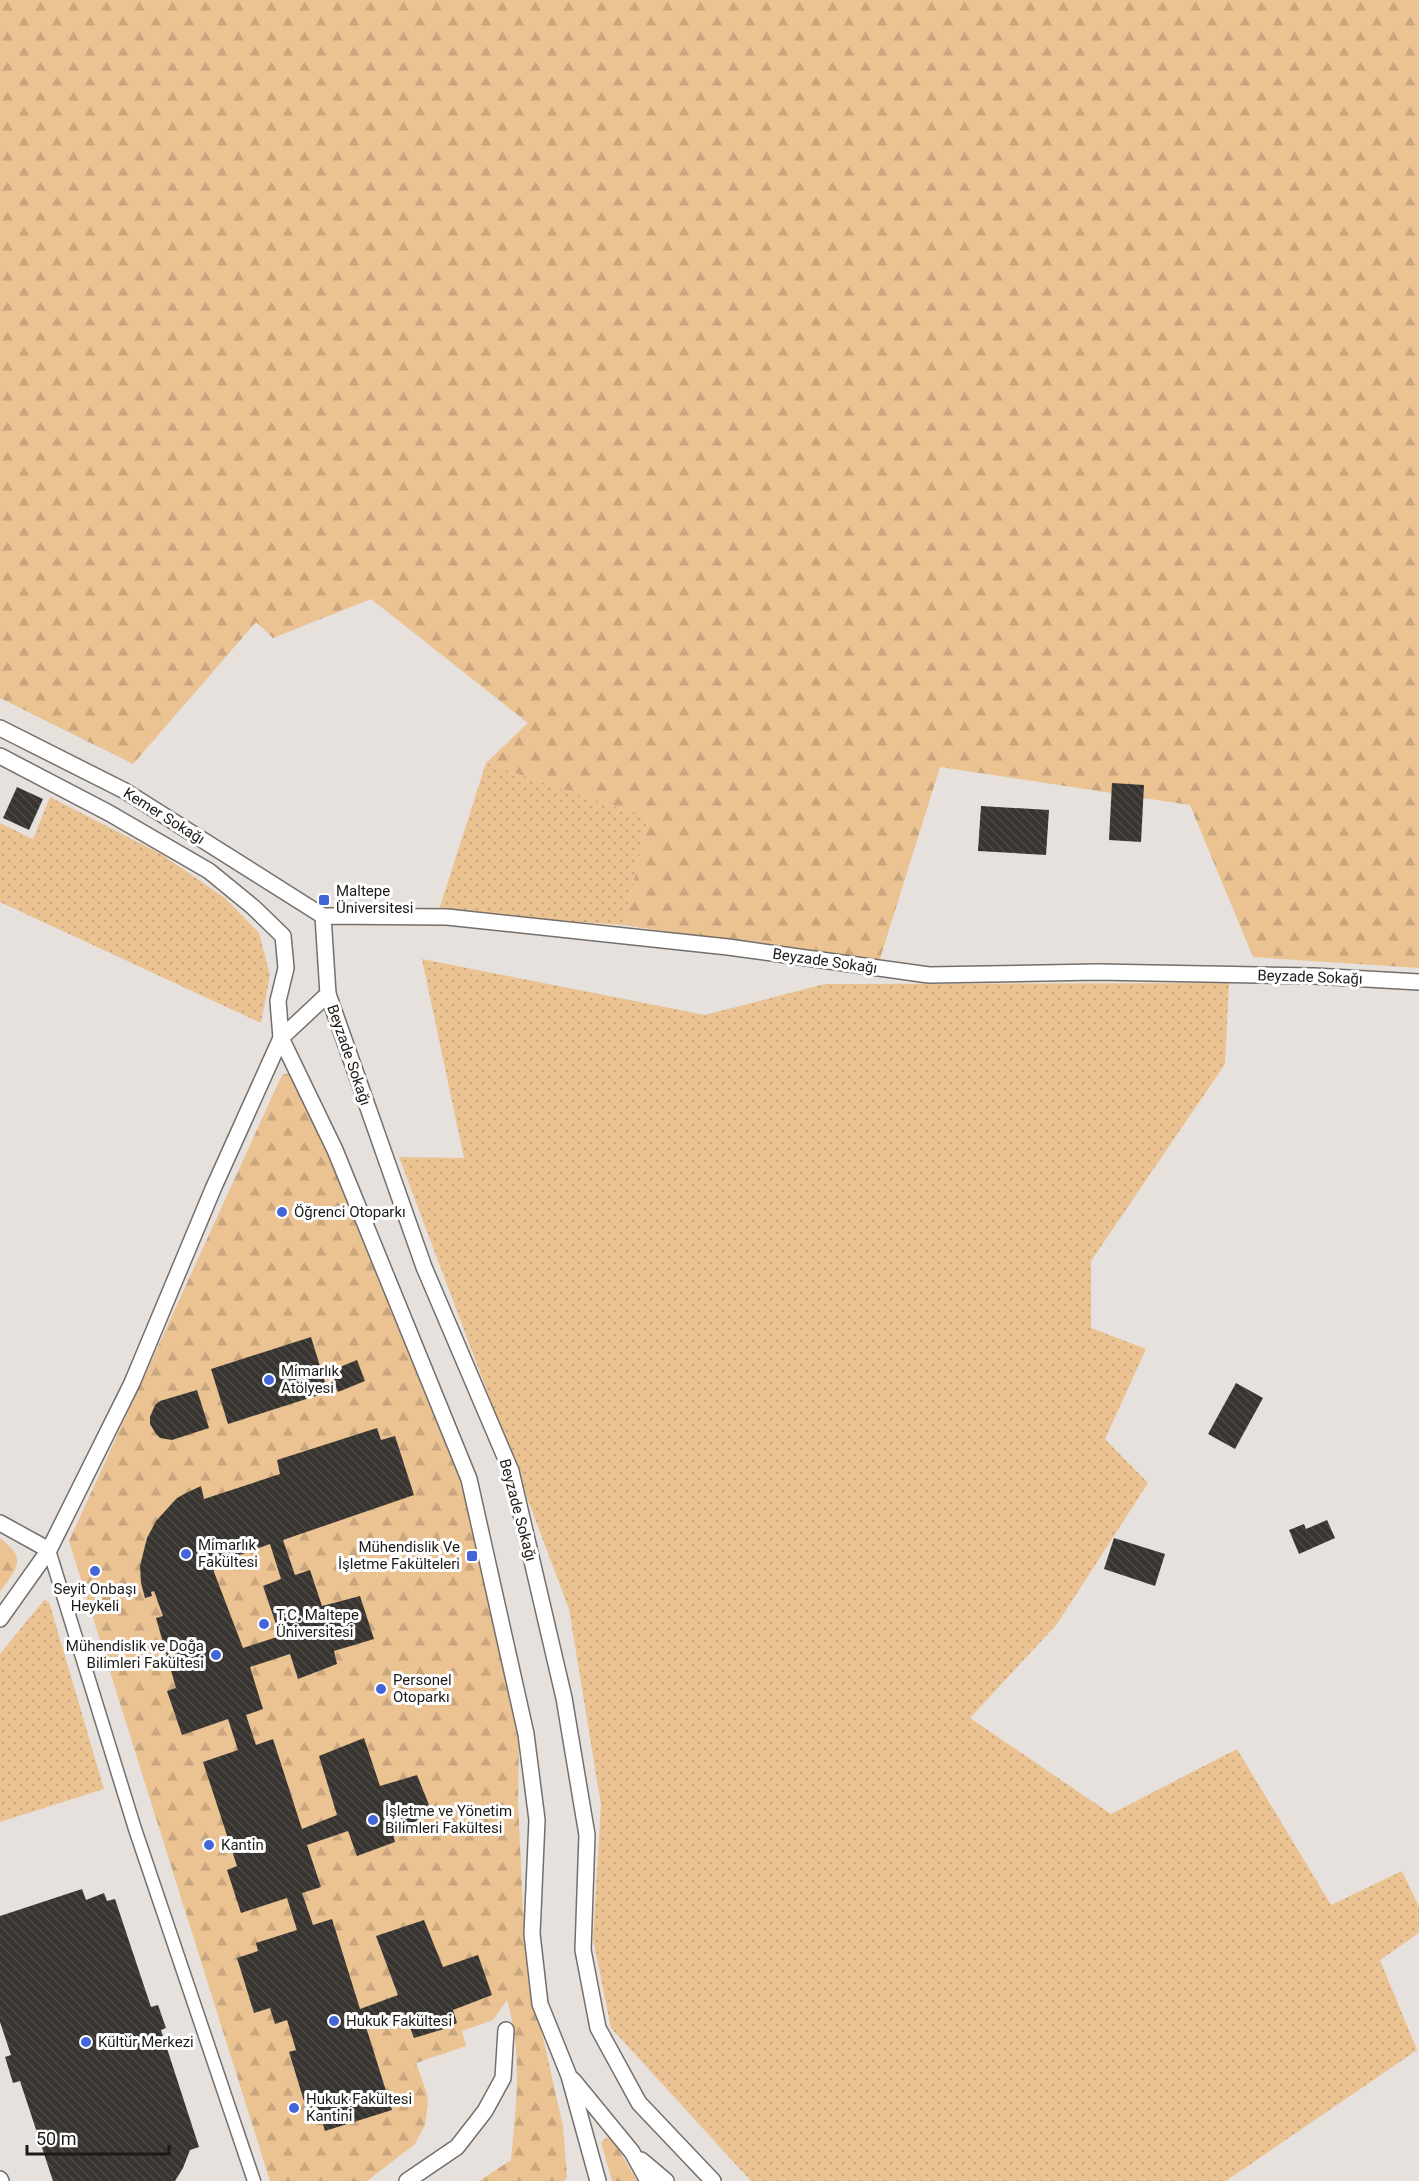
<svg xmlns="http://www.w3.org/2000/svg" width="1419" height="2181" font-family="Roboto,sans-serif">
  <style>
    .grass { fill: url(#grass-dots) }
    .forest { fill: url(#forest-firs) }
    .building { fill: url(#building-back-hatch); fill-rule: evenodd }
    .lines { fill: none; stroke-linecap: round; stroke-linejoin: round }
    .pedestrian-casing { stroke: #746f6b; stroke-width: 15 }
    .minor-casing { stroke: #746f6b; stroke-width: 18 }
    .pedestrian { stroke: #fff; stroke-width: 12 }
    .minor { stroke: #fff; stroke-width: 15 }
    .poi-dot { fill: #4266d8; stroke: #fff; stroke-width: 2 }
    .labels { text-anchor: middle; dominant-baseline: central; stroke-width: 6; stroke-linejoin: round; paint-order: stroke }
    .street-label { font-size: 15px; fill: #1d1b19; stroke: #fff }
    .poi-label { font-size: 15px; fill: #1d1b19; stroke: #fff; text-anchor: start }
  </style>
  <defs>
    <pattern id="grass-dots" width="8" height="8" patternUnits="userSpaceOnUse" patternTransform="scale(1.5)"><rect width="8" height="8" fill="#ebc292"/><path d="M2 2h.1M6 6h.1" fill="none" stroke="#c9a67d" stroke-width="1.8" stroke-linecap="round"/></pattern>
    <pattern id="forest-firs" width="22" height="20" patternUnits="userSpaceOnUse" patternTransform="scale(1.5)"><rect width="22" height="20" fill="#ebc292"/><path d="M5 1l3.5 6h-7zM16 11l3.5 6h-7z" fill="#c9a67d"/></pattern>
    <pattern id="building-back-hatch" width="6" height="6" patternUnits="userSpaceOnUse" patternTransform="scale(1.5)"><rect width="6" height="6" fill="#383531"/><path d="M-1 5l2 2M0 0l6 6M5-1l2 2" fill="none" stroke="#4c4946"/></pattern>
  </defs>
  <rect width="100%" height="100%" fill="#e6e1dc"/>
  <g class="grass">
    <polygon points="486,763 648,818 624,925 438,913"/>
    <polygon points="50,797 161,854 225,898 259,933 270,975 261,1023 0,902 0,823 33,839"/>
    <polygon points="422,959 705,1015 825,984 1229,983 1225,1064 1091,1261 1091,1328 1146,1349 1105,1439 1148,1483 1057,1624 970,1718 1111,1814 1237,1749 1331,1905 1402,1871 1419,1907 1419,1933 1380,1960 1417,2050 1226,2181 751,2181 611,2028 593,1939 601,1805 569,1609 399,1157 464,1158"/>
    <polygon points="44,1600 49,1602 104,1789 0,1822 0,1654"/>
  </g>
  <g class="forest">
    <polygon points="0,0 1419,0 1419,968 1253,957 1190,805 940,767 878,965 624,925 648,818 486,763 528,723 371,599 273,638 256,622 133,764 0,698"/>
    <path d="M290 1073 302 1094 344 1191 449 1448 471 1509 474 1540 489 1591 504 1659 519 1748 518 1802 523 1909 538 2016 563 2126 567 2177 564 2181H479L511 2160C516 2106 523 2053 507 2000L493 2020 462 2031 466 2046 416 2063 427 2094 428 2104 425 2125 415 2144 367 2181H270L69 1541 282 1075Z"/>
    <path d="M0 1538C28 1559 17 1568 0 1592Z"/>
    <polygon points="610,2135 637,2181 612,2181 601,2142"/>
  </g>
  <g class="building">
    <polygon points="1112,783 1144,785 1141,842 1109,840"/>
    <polygon points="17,787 43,799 29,830 3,818"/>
    <polygon points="981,806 1049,810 1046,855 978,851"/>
    <polygon points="311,1337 328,1392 228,1424 211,1369"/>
    <polygon points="357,1360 365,1381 338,1392 330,1371"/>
    <polygon points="1236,1383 1263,1398 1235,1449 1208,1434"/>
    <polygon points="197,1390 209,1428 172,1440 160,1438 156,1434 150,1424 150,1417 155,1405 160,1401"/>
    <path d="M377 1428 381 1440 395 1436 414 1495 283 1540 295 1575 310 1570 322 1606 360 1596 374 1639 334 1651 337 1664 298 1679 290 1654 250 1667 263 1709 246 1715 256 1745 273 1739 302 1829 337 1815 319 1756 364 1738 380 1786 417 1775 433 1815 392 1830 395 1842 357 1856 348 1831 307 1845 321 1887 302 1893 313 1925 332 1919 360 2009 398 1995 376 1936 424 1920 443 1967 478 1955 492 1995 453 2010 457 2023 444 2029 414 2038 404 2012 366 2027 392 2110 325 2131 318 2108 307 2111 289 2052 296 2050 287 2020 275 2024 270 2008 254 2013 237 1958 258 1951 256 1943 297 1930 287 1898 241 1913 227 1870 237 1866 203 1762 238 1750 228 1719 182 1735 167 1691 176 1688 156 1618 163 1616 154 1591 151 1592 152 1596 145 1598 141 1583 140 1566 147 1538 156 1521 177 1498 186 1493 201 1486 204 1499 280 1474 277 1460ZM270 1544 281 1579 263 1586 280 1636 243 1648 214 1572V1566L216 1561 223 1556 235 1553 237 1556Z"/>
    <polygon points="1327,1520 1335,1538 1299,1554 1289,1530 1304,1524 1306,1529"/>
    <polygon points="1114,1538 1165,1554 1155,1586 1104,1569"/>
    <polygon points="82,1889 86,1900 104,1893 107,1901 115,1899 151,2007 158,2005 166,2028 161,2030 199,2147 190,2150 183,2168 175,2181 53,2181 20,2081 13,2083 5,2057 11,2055 0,2022 0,1916"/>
  </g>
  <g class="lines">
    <g class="pedestrian-casing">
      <polyline id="pedestrian" points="49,1550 135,1829 254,2181"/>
    </g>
    <g class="minor-casing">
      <g id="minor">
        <polyline points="0,728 125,791 323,916"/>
        <polyline points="0,756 109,813 209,871 253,907 283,936 286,968 278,1001 281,1038 335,1150 469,1479 526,1734 537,1820 532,1934 540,2004 569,2076 598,2181"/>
        <polyline points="0,1523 49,1550"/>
        <polyline points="0,1619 49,1550 132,1383 213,1189 281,1038 328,994"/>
        <polyline points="573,2080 632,2152 648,2181"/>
        <polyline points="641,2160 666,2181"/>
        <polyline points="0,2179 1,2181"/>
        <polyline points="407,2181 457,2147 485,2111 503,2078 506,2030"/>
        <polyline points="713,2181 639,2103 598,2028 583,1950 587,1835 564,1698 511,1471 424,1267 328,994 323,916 447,917 728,947 929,975 1098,972 1314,976 1419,982"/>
      </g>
    </g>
    <use href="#pedestrian" class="pedestrian"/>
    <use href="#minor" class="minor"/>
  </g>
  <g class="poi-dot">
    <rect x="318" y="894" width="12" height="12" rx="3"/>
    <circle cx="282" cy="1212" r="6"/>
    <circle cx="269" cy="1380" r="6"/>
    <circle cx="186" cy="1554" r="6"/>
    <rect x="466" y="1550" width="12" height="12" rx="3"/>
    <circle cx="95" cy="1571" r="6"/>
    <circle cx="264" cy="1624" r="6"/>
    <circle cx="216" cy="1655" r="6"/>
    <circle cx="381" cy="1689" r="6"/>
    <circle cx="373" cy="1820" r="6"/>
    <circle cx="209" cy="1845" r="6"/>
    <circle cx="334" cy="2021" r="6"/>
    <circle cx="86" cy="2042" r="6"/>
    <circle cx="294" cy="2108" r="6"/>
  </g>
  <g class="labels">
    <g class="street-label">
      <text transform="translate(164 816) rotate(32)">Kemer Sokağı</text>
      <text transform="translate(825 961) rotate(8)">Beyzade Sokağı</text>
      <text transform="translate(1310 977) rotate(2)">Beyzade Sokağı</text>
      <text transform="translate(349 1055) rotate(71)">Beyzade Sokağı</text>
      <text transform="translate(518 1510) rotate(75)">Beyzade Sokağı</text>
    </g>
    <g class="poi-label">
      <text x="336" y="891">Maltepe<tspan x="336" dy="17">Üniversitesi</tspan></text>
      <text x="294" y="1212">Öğrenci Otoparkı</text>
      <text x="281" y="1371">Mimarlık<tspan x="281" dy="17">Atölyesi</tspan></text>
      <text x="198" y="1545">Mimarlık<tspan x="198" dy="17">Fakültesi</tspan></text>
      <text x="460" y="1547" text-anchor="end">Mühendislik Ve<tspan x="460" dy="17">İşletme Fakülteleri</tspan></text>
      <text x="95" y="1589" text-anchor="middle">Seyit Onbaşı<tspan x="95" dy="17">Heykeli</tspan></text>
      <text x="276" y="1615">T.C. Maltepe<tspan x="276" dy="17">Üniversitesi</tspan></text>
      <text x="204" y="1646" text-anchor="end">Mühendislik ve Doğa<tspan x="204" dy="17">Bilimleri Fakültesi</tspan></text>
      <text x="393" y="1680">Personel<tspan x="393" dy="17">Otoparkı</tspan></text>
      <text x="385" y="1811">İşletme ve Yönetim<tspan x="385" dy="17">Bilimleri Fakültesi</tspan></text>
      <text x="221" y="1845">Kantin</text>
      <text x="346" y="2021">Hukuk Fakültesi</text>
      <text x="98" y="2042">Kültür Merkezi</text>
      <text x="306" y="2099">Hukuk Fakültesi<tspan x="306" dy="17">Kantini</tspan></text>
    </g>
  </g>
  <path d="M27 2145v9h142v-9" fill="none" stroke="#1d1b19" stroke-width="3"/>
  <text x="36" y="2145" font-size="18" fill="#1d1b19" stroke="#ffffff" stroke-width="4.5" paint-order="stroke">50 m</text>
</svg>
